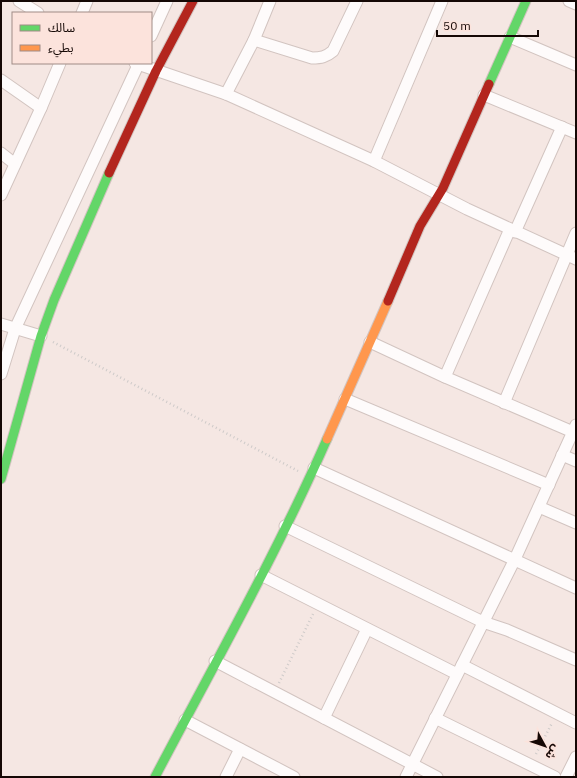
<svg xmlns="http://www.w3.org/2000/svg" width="577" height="778" font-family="'IBM Plex Sans','Noto Sans Arabic',sans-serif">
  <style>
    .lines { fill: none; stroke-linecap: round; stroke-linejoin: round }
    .street-casing { stroke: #d2c4c0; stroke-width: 13 }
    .fast-casing { stroke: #d2c4c0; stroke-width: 11 }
    .slow-casing { stroke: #d2c4c0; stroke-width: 11 }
    .jam-casing { stroke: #d2c4c0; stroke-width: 11 }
    .path { stroke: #cecac9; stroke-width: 2.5; stroke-dasharray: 1 3; stroke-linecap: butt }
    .street { stroke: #fefbfb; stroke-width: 11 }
    .fast { stroke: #63d668; stroke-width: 9 }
    .slow { stroke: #ff974d; stroke-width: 9 }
    .jam { stroke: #b3261e; stroke-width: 9 }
  </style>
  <rect width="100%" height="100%" fill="#f5e7e3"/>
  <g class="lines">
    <g class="street-casing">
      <g id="street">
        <polyline points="19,1 38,13"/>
        <polyline points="569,1 576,4"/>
        <polyline points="82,13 87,1"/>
        <polyline points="151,36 167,1"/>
        <polyline points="510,37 576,65"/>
        <path d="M254 40 312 58C321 58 326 57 333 51L357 1"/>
        <polyline points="135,63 226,94 374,161 467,209 576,259"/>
        <polyline points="1,80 41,108"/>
        <polyline points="226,94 254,40 270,1"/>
        <polyline points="484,95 576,133"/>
        <polyline points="1,153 15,164"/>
        <polyline points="374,161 442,1"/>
        <polyline points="1,195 41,108 60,63"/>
        <polyline points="515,232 562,127"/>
        <polyline points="1,324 41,336"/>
        <polyline points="370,342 445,377 573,432"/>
        <polyline points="1,374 15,329 139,63"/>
        <polyline points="445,377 510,229"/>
        <polyline points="345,399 549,485"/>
        <polyline points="504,403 576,233"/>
        <polyline points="562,455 576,461"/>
        <polyline points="314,468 576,588"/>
        <polyline points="539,507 576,523"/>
        <polyline points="285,526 483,622 507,630 576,660"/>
        <polyline points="261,575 457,674"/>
        <polyline points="215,661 437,777"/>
        <polyline points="462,665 576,723"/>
        <polyline points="324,718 367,629"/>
        <polyline points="435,718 555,777"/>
        <polyline points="185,720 294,777"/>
        <polyline points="226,777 240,749"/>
        <polyline points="406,777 515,559 576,425"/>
        <polyline points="566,777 576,757"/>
      </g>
    </g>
    <g class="fast-casing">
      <g id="fast">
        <polyline points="489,84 526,1"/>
        <polyline points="1,479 41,336 54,300 109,173"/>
        <path d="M155 777C214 665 276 555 327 439"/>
      </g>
    </g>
    <g class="slow-casing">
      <polyline id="slow" points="327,439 388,301"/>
    </g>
    <g class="jam-casing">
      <g id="jam">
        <polyline points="109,173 156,71 193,1"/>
        <polyline points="388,301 420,226 443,188 489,84"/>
      </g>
    </g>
    <g class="path">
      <polyline points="53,342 298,471"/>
      <polyline points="279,683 313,614"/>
      <polyline points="536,754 552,723"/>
    </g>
    <use href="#street" class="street"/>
    <use href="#fast" class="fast"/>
    <use href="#slow" class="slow"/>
    <use href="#jam" class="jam"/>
  </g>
  <rect width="577" height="778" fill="none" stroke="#150805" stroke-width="4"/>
  <rect x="12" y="12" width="140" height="52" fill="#fce3dc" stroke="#a08b86"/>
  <rect x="20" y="25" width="20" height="6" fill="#63d668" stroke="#a08b86"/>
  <text x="48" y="32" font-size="12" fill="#150805">سالك</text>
  <rect x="20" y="45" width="20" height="6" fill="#ff974d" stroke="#a08b86"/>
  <text x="48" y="52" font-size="12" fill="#150805">بطيء</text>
  <g transform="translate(545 746) rotate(130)" stroke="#fce3dc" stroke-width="3" paint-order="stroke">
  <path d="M0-3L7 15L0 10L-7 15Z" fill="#150805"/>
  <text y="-6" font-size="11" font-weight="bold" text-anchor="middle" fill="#150805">ش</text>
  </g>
  <path d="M437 30v6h101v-6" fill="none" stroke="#150805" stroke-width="2"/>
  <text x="443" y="30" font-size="12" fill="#150805" stroke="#fce3dc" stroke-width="3" paint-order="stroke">50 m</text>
</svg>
